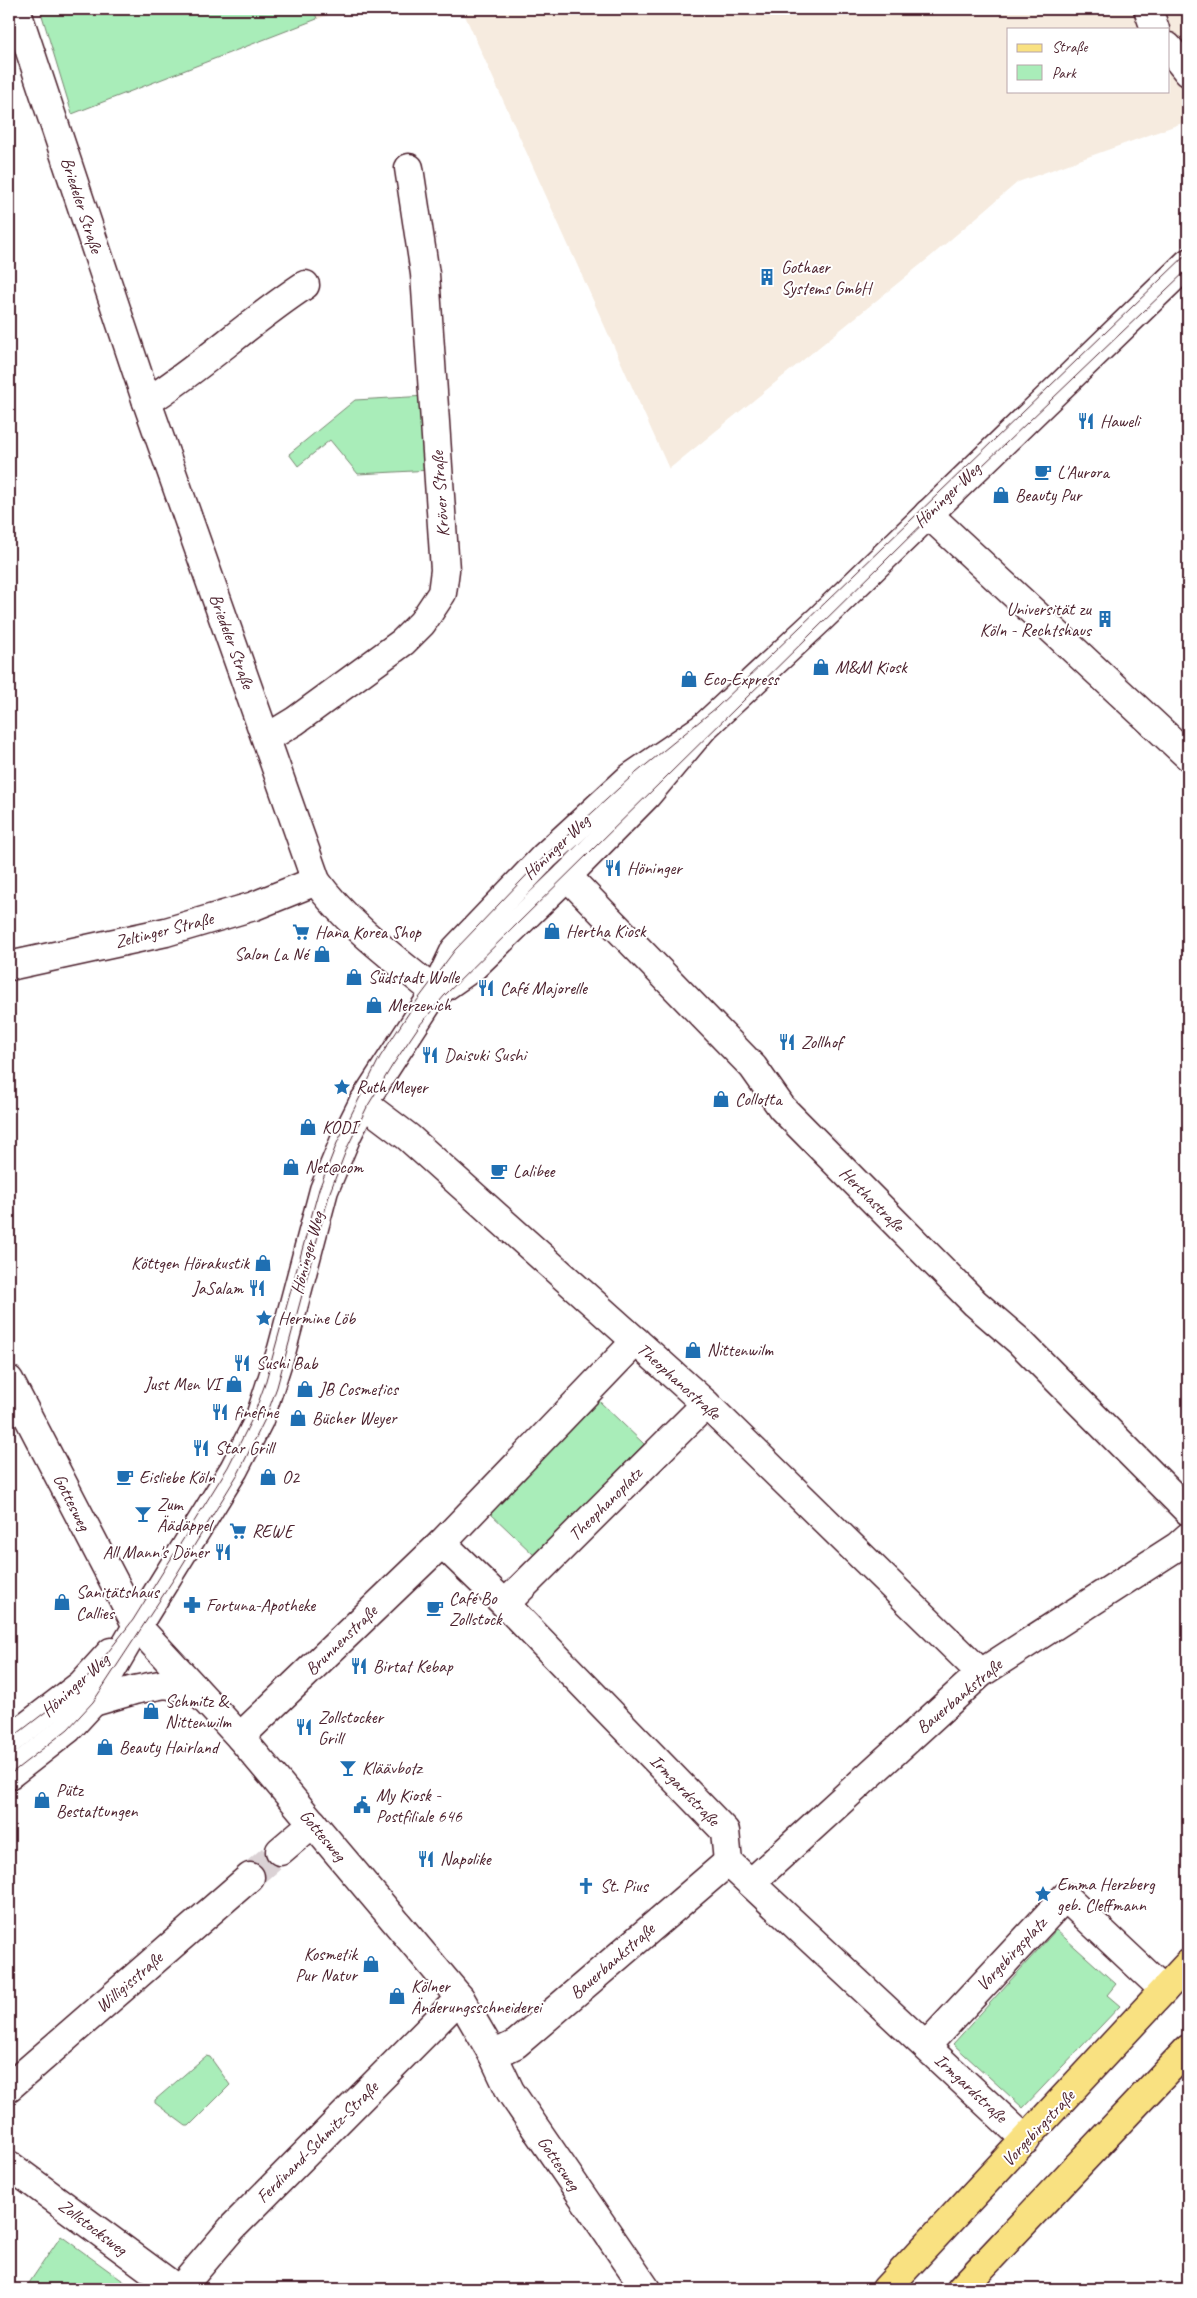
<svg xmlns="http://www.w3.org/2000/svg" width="1197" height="2298" font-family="Caveat,sans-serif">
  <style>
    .built { fill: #f6ebdf; fill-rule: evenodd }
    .green { fill: #a9edb9; stroke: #7a8672 }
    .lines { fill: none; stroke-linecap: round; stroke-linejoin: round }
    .minor-tunnel { stroke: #dbd2d5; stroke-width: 28; stroke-dasharray: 28 14; stroke-linecap: butt }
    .minor-casing { stroke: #4a1f2b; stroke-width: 31 }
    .major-casing { stroke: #4a1f2b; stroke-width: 31 }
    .minor { stroke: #fff; stroke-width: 28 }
    .major { stroke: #f9e181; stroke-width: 28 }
    .tram { stroke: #4a1f2b; stroke-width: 1 }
    .labels { text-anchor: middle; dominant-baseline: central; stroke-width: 4; stroke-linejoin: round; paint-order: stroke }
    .street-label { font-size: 18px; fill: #4a1f2b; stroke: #fff }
    .poi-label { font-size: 18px; fill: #4a1f2b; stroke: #fff; text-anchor: start }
  </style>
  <rect width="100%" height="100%" fill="#fff"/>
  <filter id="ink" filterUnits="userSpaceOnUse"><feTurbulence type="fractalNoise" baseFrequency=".02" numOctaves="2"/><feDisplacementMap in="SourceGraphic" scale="10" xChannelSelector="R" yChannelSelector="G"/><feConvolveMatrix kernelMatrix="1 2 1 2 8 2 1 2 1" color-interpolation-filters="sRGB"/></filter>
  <g filter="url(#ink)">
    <g class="built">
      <polygon points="314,9 346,9 317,19"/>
      <path d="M462 9H1188V121L1018 182 930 257 669 469ZM1008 29H1168V91H1008Z"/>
    </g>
    <g class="green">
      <polygon points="40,9 314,9 317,19 72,114"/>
      <polygon points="427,396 431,470 358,474 330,440 298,466 289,454 355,400"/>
      <polygon points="599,1401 644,1444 535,1556 489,1512"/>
      <polygon points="1056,1930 1116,1984 1107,1995 1120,2006 1023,2108 953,2044"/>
      <polygon points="206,2056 210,2057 230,2085 189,2126 186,2126 155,2103 155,2100"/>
      <polygon points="61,2236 134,2289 25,2289"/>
    </g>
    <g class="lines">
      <polyline class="minor-tunnel" points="250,1877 280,1851"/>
      <g class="minor-casing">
        <g id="minor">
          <path d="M16 9 147 402 316 881C348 925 394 958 435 992"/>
          <polyline points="1148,9 1155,29"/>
          <polyline points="1168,47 1188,72"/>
          <path d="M147 402C202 367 250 321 305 285"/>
          <polyline points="928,514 1188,756"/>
          <polyline points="267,738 295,721 403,642 422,623 442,593 445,570 425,274 409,168"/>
          <polyline points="567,876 753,1067 782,1108 975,1303 1019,1341 1188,1511"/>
          <polyline points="9,966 166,932 254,906 316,881"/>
          <polyline points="437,992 473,967 567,876 647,795 704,727 820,619 1188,263"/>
          <polyline points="363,1103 408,1137 706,1404 981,1673"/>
          <polyline points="9,1380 137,1626 240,1737 460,1998 493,2055 510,2091 646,2289"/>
          <polyline points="442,1543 505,1604 725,1831 728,1862 1026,2140"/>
          <polyline points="505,1604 706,1404"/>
          <polyline points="93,1702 134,1690 165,1684 196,1690"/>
          <polyline points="240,1737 442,1543 636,1341"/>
          <polyline points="9,1740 82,1684 111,1652"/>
          <polyline points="9,1775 68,1729 93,1702 137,1626 234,1469 259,1420 282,1349 324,1190 347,1135 363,1103 435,992 455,950 544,857 631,777 704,727"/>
          <polyline points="280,1851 313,1823"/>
          <polyline points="752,1882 981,1673 1178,1546 1188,1537"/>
          <polyline points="926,2046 1065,1897 1164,1990"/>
          <polyline points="493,2055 516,2044 728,1862"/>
          <polyline points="9,2087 250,1877"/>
          <polyline points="9,2165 177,2289"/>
          <polyline points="180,2289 232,2228 460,1998"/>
        </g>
      </g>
      <g class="major-casing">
        <g id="major">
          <polyline points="886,2289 1188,1964"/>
          <polyline points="961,2289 1188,2049"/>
        </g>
      </g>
      <use href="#minor" class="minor"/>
      <use href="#major" class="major"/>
      <g class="tram">
        <polyline points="9,1740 82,1684 98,1665 133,1620 228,1467 253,1417 265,1384 319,1189 337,1143 380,1057 416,1002 455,950 544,857 631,777 716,708 1188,253"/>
        <polyline points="9,1775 68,1729 93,1702 175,1577 239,1472 266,1417 277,1387 330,1192 347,1148 367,1107 392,1066 419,1026 444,996 960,487 1188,269"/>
      </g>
    </g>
  </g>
  <defs>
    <g id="building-bare" transform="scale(1.35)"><path d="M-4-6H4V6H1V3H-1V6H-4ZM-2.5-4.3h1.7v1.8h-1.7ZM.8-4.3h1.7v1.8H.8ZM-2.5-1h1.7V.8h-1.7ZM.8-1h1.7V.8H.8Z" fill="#1f6fb2" stroke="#fff" stroke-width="2.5" paint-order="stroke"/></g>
    <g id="restaurant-bare" transform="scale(1.35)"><path d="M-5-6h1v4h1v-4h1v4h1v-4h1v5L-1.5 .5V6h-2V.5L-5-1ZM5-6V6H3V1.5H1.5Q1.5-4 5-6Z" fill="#1f6fb2" stroke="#fff" stroke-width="2.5" paint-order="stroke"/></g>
    <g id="cafe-bare" transform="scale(1.35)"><path d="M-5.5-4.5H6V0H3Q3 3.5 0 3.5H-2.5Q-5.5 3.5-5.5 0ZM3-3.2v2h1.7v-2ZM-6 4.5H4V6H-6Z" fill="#1f6fb2" stroke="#fff" stroke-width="2.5" paint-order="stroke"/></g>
    <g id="shop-bare" transform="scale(1.35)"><path d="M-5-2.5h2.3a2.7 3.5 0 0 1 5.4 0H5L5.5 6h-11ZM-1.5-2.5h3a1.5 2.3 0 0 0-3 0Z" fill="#1f6fb2" stroke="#fff" stroke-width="2.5" paint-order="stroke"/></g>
    <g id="supermarket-bare" transform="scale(1.35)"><path d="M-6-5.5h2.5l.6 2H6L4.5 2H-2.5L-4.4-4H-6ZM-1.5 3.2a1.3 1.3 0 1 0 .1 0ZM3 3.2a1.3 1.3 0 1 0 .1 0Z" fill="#1f6fb2" stroke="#fff" stroke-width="2.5" paint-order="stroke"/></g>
    <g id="sight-bare" transform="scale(1.35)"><path d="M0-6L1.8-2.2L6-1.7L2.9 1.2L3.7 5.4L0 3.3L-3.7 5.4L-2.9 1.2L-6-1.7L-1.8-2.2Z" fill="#1f6fb2" stroke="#fff" stroke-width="2.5" paint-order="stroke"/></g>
    <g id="bar-bare" transform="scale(1.35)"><path d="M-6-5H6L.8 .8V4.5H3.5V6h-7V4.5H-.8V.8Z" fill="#1f6fb2" stroke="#fff" stroke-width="2.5" paint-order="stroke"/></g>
    <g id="pharmacy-bare" transform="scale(1.35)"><path d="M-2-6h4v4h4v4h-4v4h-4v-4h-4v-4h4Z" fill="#1f6fb2" stroke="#fff" stroke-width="2.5" paint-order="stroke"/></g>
    <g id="civic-bare" transform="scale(1.35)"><path d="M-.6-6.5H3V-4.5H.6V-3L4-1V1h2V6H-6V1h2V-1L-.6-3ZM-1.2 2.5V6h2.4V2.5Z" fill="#1f6fb2" stroke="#fff" stroke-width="2.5" paint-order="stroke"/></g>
    <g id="church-bare" transform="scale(1.35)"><path d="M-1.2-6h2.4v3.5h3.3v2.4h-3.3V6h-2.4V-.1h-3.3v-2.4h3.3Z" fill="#1f6fb2" stroke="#fff" stroke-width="2.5" paint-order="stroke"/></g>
  </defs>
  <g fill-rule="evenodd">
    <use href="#building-bare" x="767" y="277"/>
    <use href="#restaurant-bare" x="1086" y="421"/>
    <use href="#cafe-bare" x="1043" y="472"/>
    <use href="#shop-bare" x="1001" y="495"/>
    <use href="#building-bare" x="1105" y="619"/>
    <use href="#shop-bare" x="821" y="667"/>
    <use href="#shop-bare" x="689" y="679"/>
    <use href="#restaurant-bare" x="613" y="868"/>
    <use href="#shop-bare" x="552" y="931"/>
    <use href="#supermarket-bare" x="301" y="932"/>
    <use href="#shop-bare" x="322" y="954"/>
    <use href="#shop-bare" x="354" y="977"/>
    <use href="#restaurant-bare" x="486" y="988"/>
    <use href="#shop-bare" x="374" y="1005"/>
    <use href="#restaurant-bare" x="787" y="1042"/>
    <use href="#restaurant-bare" x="430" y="1055"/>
    <use href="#sight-bare" x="342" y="1087"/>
    <use href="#shop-bare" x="721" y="1099"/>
    <use href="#shop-bare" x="308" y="1127"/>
    <use href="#shop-bare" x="291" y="1167"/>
    <use href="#cafe-bare" x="499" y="1171"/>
    <use href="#shop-bare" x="263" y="1263"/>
    <use href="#restaurant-bare" x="257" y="1288"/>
    <use href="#sight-bare" x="264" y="1318"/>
    <use href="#shop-bare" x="693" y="1350"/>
    <use href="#restaurant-bare" x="242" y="1363"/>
    <use href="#shop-bare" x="234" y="1384"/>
    <use href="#shop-bare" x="305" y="1389"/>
    <use href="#restaurant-bare" x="220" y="1412"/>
    <use href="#shop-bare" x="298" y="1418"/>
    <use href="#restaurant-bare" x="201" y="1448"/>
    <use href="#cafe-bare" x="125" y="1477"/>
    <use href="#shop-bare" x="268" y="1477"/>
    <use href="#bar-bare" x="143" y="1514"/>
    <use href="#supermarket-bare" x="238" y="1531"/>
    <use href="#restaurant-bare" x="223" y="1552"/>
    <use href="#shop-bare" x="62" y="1602"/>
    <use href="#pharmacy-bare" x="192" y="1605"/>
    <use href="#cafe-bare" x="435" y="1608"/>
    <use href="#restaurant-bare" x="359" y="1666"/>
    <use href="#shop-bare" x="151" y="1711"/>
    <use href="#restaurant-bare" x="304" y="1727"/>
    <use href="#shop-bare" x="105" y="1747"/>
    <use href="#bar-bare" x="348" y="1768"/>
    <use href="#shop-bare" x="42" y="1800"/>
    <use href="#civic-bare" x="362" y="1805"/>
    <use href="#restaurant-bare" x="426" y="1859"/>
    <use href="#church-bare" x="586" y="1886"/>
    <use href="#sight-bare" x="1043" y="1894"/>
    <use href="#shop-bare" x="371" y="1964"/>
    <use href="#shop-bare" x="397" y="1996"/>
  </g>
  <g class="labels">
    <g class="street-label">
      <text transform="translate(82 205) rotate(72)">Briedeler Straße</text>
      <text transform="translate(440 494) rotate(-94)">Kröver Straße</text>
      <text transform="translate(947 495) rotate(-44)">Höninger Weg</text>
      <text transform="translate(232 641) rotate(70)">Briedeler Straße</text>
      <text transform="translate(556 847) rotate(-44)">Höninger Weg</text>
      <text transform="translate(164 930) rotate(-14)">Zeltinger Straße</text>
      <text transform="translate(872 1199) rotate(45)">Herthastraße</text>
      <text transform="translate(307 1253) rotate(-75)">Höninger Weg</text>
      <text transform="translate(679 1381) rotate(42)">Theophanostraße</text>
      <text transform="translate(72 1502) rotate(63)">Gottesweg</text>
      <text transform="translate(605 1504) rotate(-45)">Theophanoplatz</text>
      <text transform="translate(341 1640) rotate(-44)">Brunnenstraße</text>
      <text transform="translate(75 1685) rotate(-42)">Höninger Weg</text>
      <text transform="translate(959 1696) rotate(-40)">Bauerbankstraße</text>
      <text transform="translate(685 1790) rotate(46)">Irmgardstraße</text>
      <text transform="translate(323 1835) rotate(50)">Gottesweg</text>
      <text transform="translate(1011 1954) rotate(-47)">Vorgebirgsplatz</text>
      <text transform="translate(612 1961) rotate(-41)">Bauerbankstraße</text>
      <text transform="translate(129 1982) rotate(-41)">Willigisstraße</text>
      <text transform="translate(971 2088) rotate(43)">Irmgardstraße</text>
      <text transform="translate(1038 2128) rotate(-47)">Vorgebirgstraße</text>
      <text transform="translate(317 2142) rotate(-45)">Ferdinand-Schmitz-Straße</text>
      <text transform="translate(559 2163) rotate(56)">Gottesweg</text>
      <text transform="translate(93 2227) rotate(37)">Zollstocksweg</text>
    </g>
    <g class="poi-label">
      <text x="781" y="267">Gothaer<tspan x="781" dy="21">Systems GmbH</tspan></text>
      <text x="1100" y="421">Haweli</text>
      <text x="1057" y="472">L'Aurora</text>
      <text x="1015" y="495">Beauty Pur</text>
      <text x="1091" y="609" text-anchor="end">Universität zu<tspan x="1091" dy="21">Köln - Rechtshaus</tspan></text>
      <text x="835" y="667">M&amp;M Kiosk</text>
      <text x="703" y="679">Eco-Express</text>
      <text x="627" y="868">Höninger</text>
      <text x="566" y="931">Hertha Kiosk</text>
      <text x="315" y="932">Hana Korea Shop</text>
      <text x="308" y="954" text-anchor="end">Salon La Né</text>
      <text x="368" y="977">Südstadt Wolle</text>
      <text x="500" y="988">Café Majorelle</text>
      <text x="388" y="1005">Merzenich</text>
      <text x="801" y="1042">Zollhof</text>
      <text x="444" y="1055">Daisuki Sushi</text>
      <text x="356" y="1087">Ruth Meyer</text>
      <text x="735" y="1099">Collotta</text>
      <text x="322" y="1127">KODI</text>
      <text x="305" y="1167">Net@com</text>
      <text x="513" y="1171">Lalibee</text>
      <text x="249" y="1263" text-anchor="end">Köttgen Hörakustik</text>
      <text x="243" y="1288" text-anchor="end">JaSalam</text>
      <text x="278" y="1318">Hermine Löb</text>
      <text x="707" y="1350">Nittenwilm</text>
      <text x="256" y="1363">Sushi Bab</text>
      <text x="220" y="1384" text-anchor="end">Just Men VI</text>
      <text x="319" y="1389">JB Cosmetics</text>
      <text x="234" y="1412">finefine</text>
      <text x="312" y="1418">Bücher Weyer</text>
      <text x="215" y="1448">Star Grill</text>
      <text x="139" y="1477">Eisliebe Köln</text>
      <text x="282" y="1477">O2</text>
      <text x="157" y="1504">Zum<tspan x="157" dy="21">Äädäppel</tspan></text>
      <text x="252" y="1531">REWE</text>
      <text x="209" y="1552" text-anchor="end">All Mann's Döner</text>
      <text x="76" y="1592">Sanitätshaus<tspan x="76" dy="21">Callies</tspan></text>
      <text x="449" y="1598">Café Bo<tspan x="449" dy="21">Zollstock</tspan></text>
      <text x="206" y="1605">Fortuna-Apotheke</text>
      <text x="373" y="1666">Birtat Kebap</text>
      <text x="165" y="1701">Schmitz &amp;<tspan x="165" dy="21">Nittenwilm</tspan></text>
      <text x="318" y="1717">Zollstocker<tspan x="318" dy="21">Grill</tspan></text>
      <text x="119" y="1747">Beauty Hairland</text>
      <text x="362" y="1768">Kläävbotz</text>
      <text x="56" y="1790">Pütz<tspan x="56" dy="21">Bestattungen</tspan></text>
      <text x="376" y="1795">My Kiosk -<tspan x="376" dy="21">Postfiliale 646</tspan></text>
      <text x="440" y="1859">Napolike</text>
      <text x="1057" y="1884">Emma Herzberg<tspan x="1057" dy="21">geb. Cleffmann</tspan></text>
      <text x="600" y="1886">St. Pius</text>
      <text x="357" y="1954" text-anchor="end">Kosmetik<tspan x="357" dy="21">Pur Natur</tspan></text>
      <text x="411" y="1986">Kölner<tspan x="411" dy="21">Änderungsschneiderei</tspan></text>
    </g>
  </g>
  <rect width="1197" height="2298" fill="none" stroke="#fff" stroke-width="30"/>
  <rect x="15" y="15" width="1167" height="2268" fill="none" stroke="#4a1f2b" stroke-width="2" filter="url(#ink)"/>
  <rect x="1007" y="28" width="162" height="65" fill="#ffffff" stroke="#b7a5aa"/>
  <rect x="1017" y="44" width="25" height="8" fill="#f9e181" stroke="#b7a5aa"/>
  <text x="1052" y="52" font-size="15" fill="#4a1f2b">Straße</text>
  <rect x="1017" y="65" width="25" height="15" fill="#a9edb9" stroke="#b7a5aa"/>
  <text x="1052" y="78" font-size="15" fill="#4a1f2b">Park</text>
</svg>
